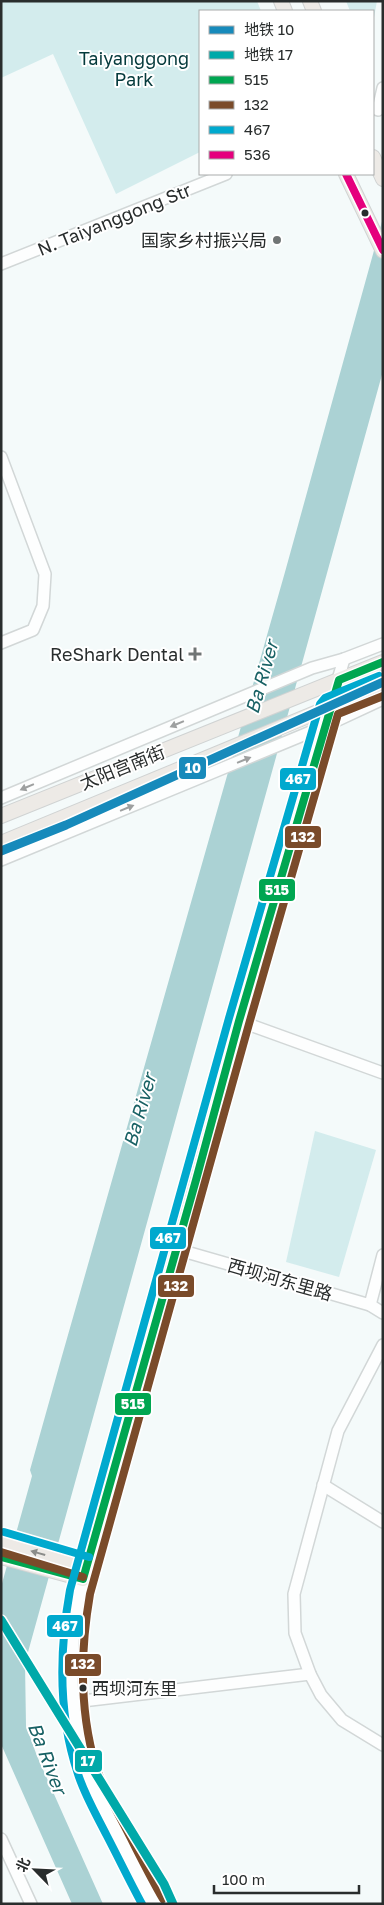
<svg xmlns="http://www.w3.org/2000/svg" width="384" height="1905" font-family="'Golos Text','Noto Sans SC',sans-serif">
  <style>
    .green { fill: #d3eced }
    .water { fill: #abd2d4 }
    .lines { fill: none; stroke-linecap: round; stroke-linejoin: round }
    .minor-casing { stroke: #d2d7d7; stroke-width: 14 }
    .major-casing { stroke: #d0d3d3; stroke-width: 16 }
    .minor { stroke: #fdfefe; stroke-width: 11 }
    .major { stroke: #edeae6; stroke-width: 14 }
    .bus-1-casing { stroke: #fff; stroke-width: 11 }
    .bus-2-casing { stroke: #fff; stroke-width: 11 }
    .bus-3-casing { stroke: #fff; stroke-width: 11 }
    .bus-4-casing { stroke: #fff; stroke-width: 11 }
    .bus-1 { stroke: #00a651; stroke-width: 8 }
    .bus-2 { stroke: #7a4b2a; stroke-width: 8 }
    .bus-3 { stroke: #00a9ce; stroke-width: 8 }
    .bus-4 { stroke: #e5007d; stroke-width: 8 }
    .metro-1-casing { stroke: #fff; stroke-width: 12 }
    .metro-2-casing { stroke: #fff; stroke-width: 12 }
    .metro-1 { stroke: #178abb; stroke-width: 9 }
    .metro-2 { stroke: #00a9a9; stroke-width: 9 }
    .oneway { fill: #9ea0a0 }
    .oneway2 { fill: #8b8c8a }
    .bus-dot { fill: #292d2d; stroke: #fff; stroke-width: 2 }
    .poi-dot { fill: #707575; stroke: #fff; stroke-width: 2 }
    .labels { text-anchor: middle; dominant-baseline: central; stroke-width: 4; stroke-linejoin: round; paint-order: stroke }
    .bus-label { font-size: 17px; fill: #292d2d; stroke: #fff; text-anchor: start }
    .park-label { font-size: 18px; fill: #053a3c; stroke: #fff }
    .street-label { font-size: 18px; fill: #292d2d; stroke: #fff }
    .poi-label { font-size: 18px; fill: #292d2d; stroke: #fff; text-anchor: end }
    .water-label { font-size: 19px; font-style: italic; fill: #186164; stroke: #fff }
    .line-badge { stroke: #fff; stroke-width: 2 }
    .badge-label { font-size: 14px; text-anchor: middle; font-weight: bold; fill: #fff }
  </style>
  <rect width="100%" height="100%" fill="#f4fafa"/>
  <g class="green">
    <polygon points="1,1 257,1 261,11 200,11 200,152 116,194 53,54 1,78"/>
    <polygon points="346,1 377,1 373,23 373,11 350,11"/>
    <polygon points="315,1131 376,1150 339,1277 286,1262"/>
  </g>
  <polygon class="water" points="383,218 383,371 25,1663 26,1726 37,1756 103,1904 72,1904 1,1744 1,1587 32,1476 30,1470 60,1363 285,572"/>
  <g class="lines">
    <g class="minor-casing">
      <g id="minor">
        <polyline points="378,110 383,88"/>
        <polyline points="1,264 226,174"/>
        <polyline points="1,457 45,574 43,606 33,630 1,643"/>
        <polyline points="1,798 312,668 344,659 383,644"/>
        <polyline points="1,860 325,726 383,699"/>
        <polyline points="239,1021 383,1073"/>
        <polyline points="176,1249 370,1305 383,1313"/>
        <polyline points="370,1305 383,1255"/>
        <polyline points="383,1345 338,1431 294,1594 295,1633 310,1674 321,1695 342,1720 383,1745"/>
        <polyline points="323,1485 383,1522"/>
        <polyline points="74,1702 310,1674"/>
        <polyline points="1,1839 31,1904"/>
        <path d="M154 1904C140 1879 128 1854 115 1829 105 1810 94 1791 87 1770 66 1704 68 1633 86 1567L196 1180 239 1021 344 659"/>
      </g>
    </g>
    <g class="major-casing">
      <g id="major">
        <polyline points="281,1 285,11"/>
        <polyline points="310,1 314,11"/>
        <polyline points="373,157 383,179"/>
        <polyline points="346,174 383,251"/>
        <polyline points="1,816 383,662"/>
        <polyline points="1,843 383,685"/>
        <polyline points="1,1542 86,1567"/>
        <polyline points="1,1557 83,1579"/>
      </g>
    </g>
    <use href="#minor" class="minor"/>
    <use href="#major" class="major"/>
    <g class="bus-1-casing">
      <polyline id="bus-1" points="1,1557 83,1579 196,1180 239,1021 339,680 383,662"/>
    </g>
    <g class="bus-2-casing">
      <g id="bus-2">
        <polyline points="1,1552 83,1577"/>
        <path d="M163 1899C149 1875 137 1850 124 1825 114 1806 103 1787 96 1767 79 1710 80 1652 90 1594L249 1024 338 714 383 696"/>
      </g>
    </g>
    <g class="bus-3-casing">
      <g id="bus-3">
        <polyline points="4,1532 89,1557"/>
        <path d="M142 1904C130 1882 119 1859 107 1836 97 1816 85 1796 78 1774 58 1715 59 1652 70 1590L229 1018 320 704 325 698 379 676"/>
      </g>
    </g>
    <g class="bus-4-casing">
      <polyline id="bus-4" points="346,174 383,250"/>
    </g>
    <use href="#bus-1" class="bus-1"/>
    <use href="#bus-2" class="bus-2"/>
    <use href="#bus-3" class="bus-3"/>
    <use href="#bus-4" class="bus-4"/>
    <g class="metro-1-casing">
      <polyline id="metro-1" points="1,851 66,825 383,682"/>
    </g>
    <g class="metro-2-casing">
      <polyline id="metro-2" points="1,1620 164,1884 173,1904"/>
    </g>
    <use href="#metro-1" class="metro-1"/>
    <use href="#metro-2" class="metro-2"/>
  </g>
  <defs><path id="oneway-solid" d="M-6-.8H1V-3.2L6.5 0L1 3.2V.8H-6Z" transform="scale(1.25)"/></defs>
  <g class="oneway">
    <use href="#oneway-solid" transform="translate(177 724) rotate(157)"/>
    <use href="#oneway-solid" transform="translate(244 760) rotate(-22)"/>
    <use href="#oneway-solid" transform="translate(27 787) rotate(157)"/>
    <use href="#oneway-solid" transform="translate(127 808) rotate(-22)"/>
  </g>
  <use class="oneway2" href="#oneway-solid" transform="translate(38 1553) rotate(-164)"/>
  <g class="bus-dot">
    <circle cx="365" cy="213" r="4.5"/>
    <circle cx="83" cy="1688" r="4.5"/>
  </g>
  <g class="poi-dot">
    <circle cx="277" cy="240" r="5"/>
    <path d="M192.5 646.5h5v5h5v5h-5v5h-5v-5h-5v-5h5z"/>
  </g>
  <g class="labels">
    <g class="bus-label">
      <text x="92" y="1688">西坝河东里</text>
    </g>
    <g class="park-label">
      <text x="134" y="58">Taiyanggong<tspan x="134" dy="21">Park</tspan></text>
    </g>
    <g class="street-label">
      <text transform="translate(114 219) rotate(-22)">N. Taiyanggong Str</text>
      <text transform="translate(122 767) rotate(-22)">太阳宫南街</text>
      <text transform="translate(280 1279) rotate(16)">西坝河东里路</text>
    </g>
    <g class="poi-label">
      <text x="267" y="240">国家乡村振兴局</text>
      <text x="184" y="654">ReShark Dental</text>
    </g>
    <g class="water-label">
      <text transform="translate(261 677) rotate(-74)">Ba River</text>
      <text transform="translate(139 1110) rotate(-74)">Ba River</text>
      <text transform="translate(48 1758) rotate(69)">Ba River</text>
    </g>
  </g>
  <g class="line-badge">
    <rect x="178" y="756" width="29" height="24" rx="5" fill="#178abb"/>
    <rect x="279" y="767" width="38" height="24" rx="5" fill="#00a9ce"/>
    <rect x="284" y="825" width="38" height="24" rx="5" fill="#7a4b2a"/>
    <rect x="258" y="878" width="38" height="24" rx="5" fill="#00a651"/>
    <rect x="149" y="1226" width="38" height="24" rx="5" fill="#00a9ce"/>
    <rect x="157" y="1274" width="38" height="24" rx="5" fill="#7a4b2a"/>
    <rect x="114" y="1392" width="38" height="24" rx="5" fill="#00a651"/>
    <rect x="46" y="1614" width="38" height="24" rx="5" fill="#00a9ce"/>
    <rect x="64" y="1653" width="38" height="24" rx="5" fill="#7a4b2a"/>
    <rect x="74" y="1749" width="29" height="24" rx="5" fill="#00a9a9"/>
  </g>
  <g class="badge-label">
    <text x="193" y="773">10</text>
    <text x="298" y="784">467</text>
    <text x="303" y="842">132</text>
    <text x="277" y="895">515</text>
    <text x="168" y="1243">467</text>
    <text x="176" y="1291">132</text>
    <text x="133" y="1409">515</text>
    <text x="65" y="1631">467</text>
    <text x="83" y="1669">132</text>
    <text x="88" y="1766">17</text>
  </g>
  <rect width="384" height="1905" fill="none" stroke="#292d2d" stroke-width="5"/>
  <rect x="199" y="10" width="175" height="165" fill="#ffffff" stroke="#a9abab"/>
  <rect x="209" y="26" width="25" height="8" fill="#178abb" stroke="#a9abab"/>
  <text x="244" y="35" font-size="15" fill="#292d2d">地铁 10</text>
  <rect x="209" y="51" width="25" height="8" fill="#00a9a9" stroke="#a9abab"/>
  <text x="244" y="60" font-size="15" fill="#292d2d">地铁 17</text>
  <rect x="209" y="76" width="25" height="8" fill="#00a651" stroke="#a9abab"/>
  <text x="244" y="85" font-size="15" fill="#292d2d">515</text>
  <rect x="209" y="101" width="25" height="8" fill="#7a4b2a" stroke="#a9abab"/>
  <text x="244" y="110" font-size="15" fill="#292d2d">132</text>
  <rect x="209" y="126" width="25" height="8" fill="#00a9ce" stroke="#a9abab"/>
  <text x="244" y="135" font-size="15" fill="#292d2d">467</text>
  <rect x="209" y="151" width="25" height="8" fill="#e5007d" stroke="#a9abab"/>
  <text x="244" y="160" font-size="15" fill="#292d2d">536</text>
  <g transform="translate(35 1870) rotate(294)" stroke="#ffffff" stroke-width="4" paint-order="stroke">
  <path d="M0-4L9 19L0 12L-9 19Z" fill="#292d2d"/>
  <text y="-8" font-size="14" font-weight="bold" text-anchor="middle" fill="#292d2d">北</text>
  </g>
  <path d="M214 1885v8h145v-8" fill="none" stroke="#292d2d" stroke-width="2.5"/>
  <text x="222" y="1885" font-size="15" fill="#292d2d" stroke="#ffffff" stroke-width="4" paint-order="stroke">100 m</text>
</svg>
